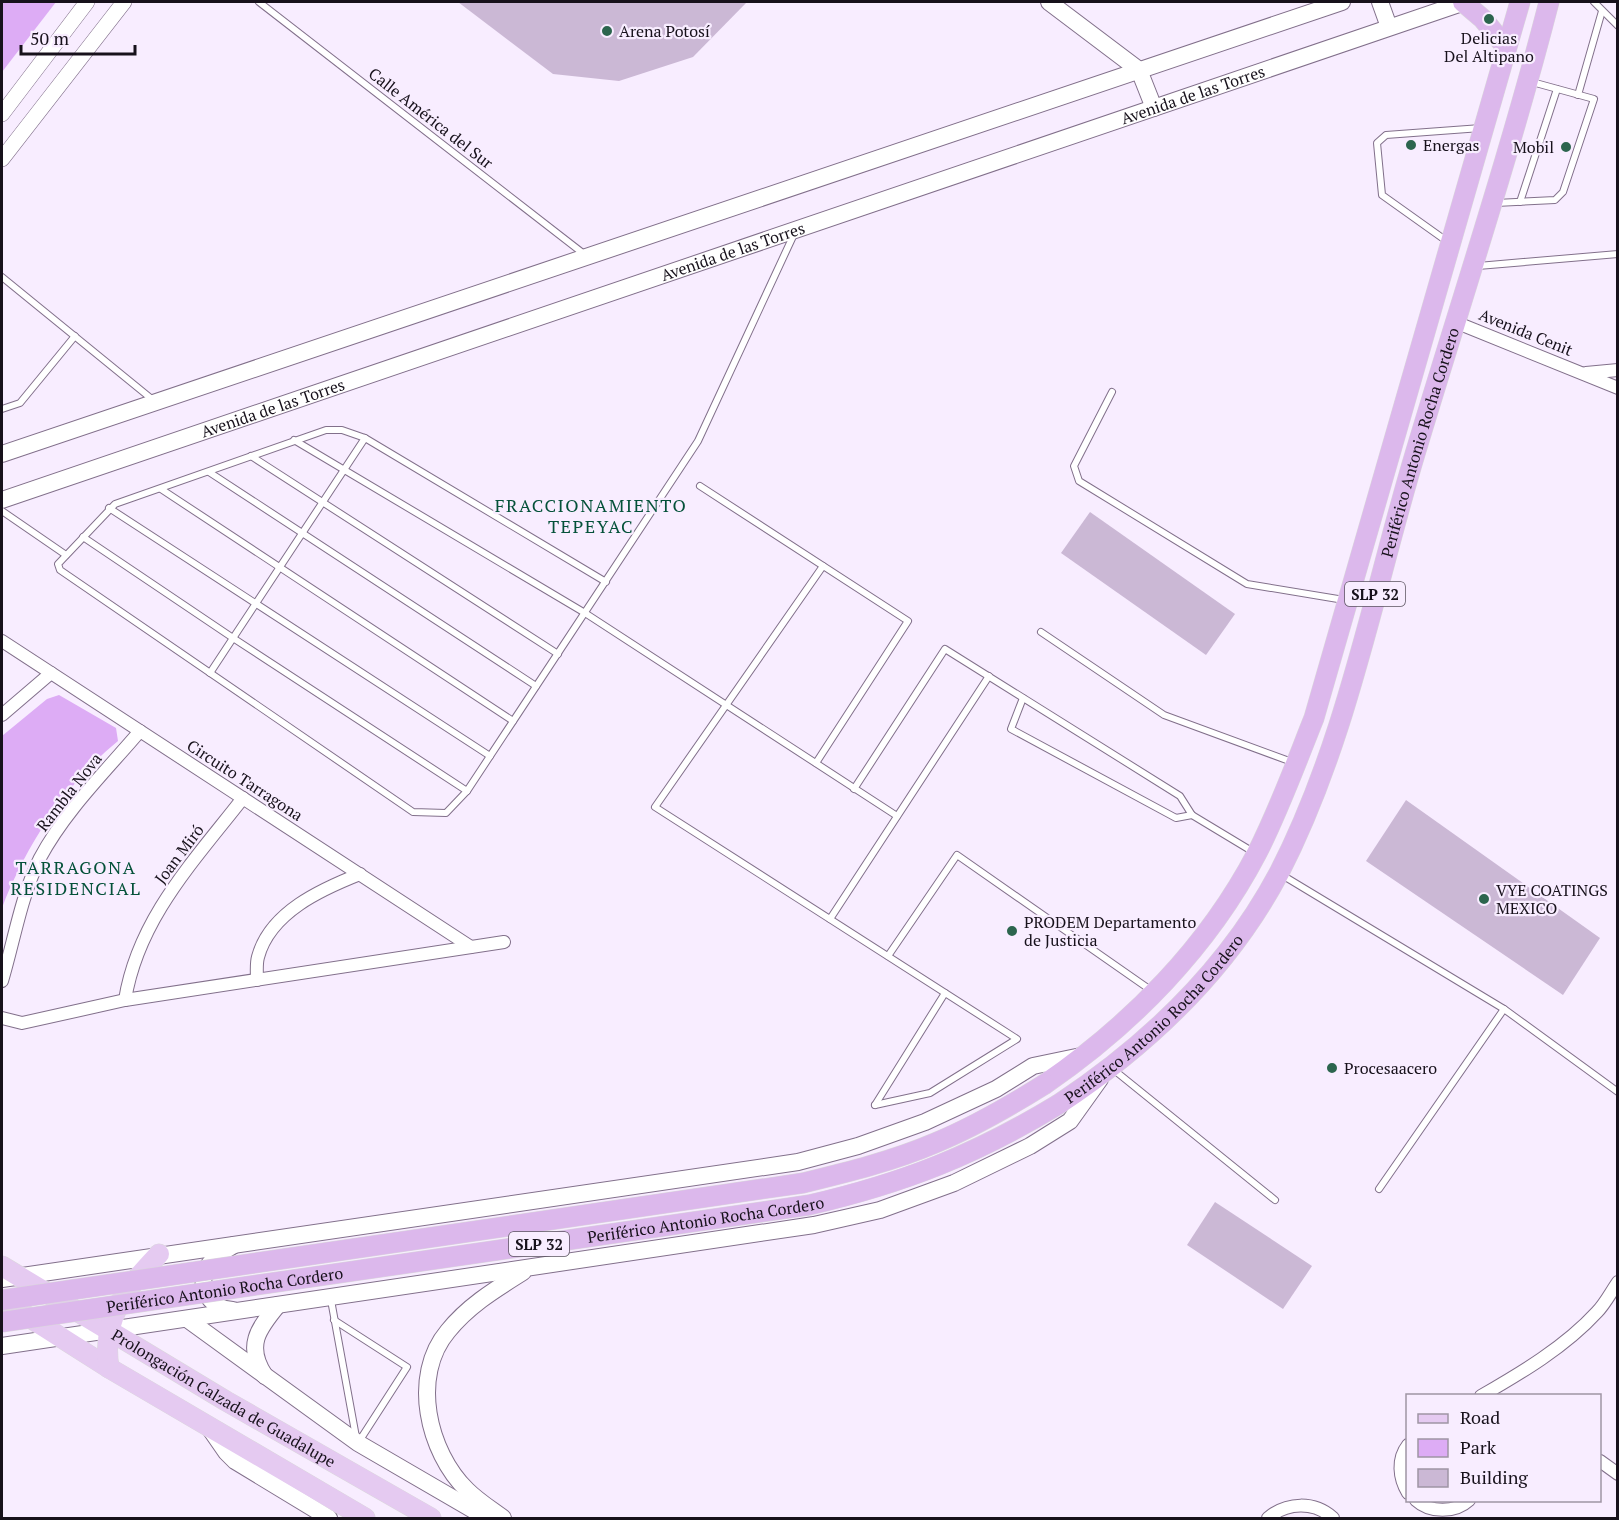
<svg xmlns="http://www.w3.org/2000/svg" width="1619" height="1520" font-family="'PT Serif',serif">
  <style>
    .green { fill: #ddacf5 }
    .building { fill: #cbb8d5 }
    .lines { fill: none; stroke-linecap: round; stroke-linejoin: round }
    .service-casing { stroke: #82708b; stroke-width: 8 }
    .minor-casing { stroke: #82708b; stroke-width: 14 }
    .tertiary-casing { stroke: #82708b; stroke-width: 16 }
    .secondary-casing { stroke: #82708b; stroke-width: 18 }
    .primary-casing { stroke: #dad9db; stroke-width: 21 }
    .trunk-casing { stroke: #dad9db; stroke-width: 21 }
    .service { stroke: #fff; stroke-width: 6 }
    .minor { stroke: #fff; stroke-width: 12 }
    .tertiary { stroke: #fff; stroke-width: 15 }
    .secondary { stroke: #fff; stroke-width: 16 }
    .primary { stroke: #e5caf1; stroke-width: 20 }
    .trunk { stroke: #dcb8ec; stroke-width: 20 }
    .trunk-bridge-casing { stroke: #dad9db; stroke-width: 21; stroke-linecap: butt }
    .trunk-bridge { stroke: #dcb8ec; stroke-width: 20 }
    .poi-dot { fill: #2c654e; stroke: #f8edff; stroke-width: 2 }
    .labels { text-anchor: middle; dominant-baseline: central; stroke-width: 4.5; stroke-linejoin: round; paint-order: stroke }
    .shield { fill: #f8edff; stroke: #5a535f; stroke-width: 1.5 }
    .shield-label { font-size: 15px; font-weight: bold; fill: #17111b }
    .poi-label { font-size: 16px; fill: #17111b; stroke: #f8edff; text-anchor: start }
    .street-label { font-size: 16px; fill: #17111b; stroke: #f8edff }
    .neighbourhood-label { font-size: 18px; letter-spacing: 1.5px; fill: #045139; stroke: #f8edff }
  </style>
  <rect width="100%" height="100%" fill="#f8edff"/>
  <g class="green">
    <polygon points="2,2 56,2 2,72"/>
    <path d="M59 695 116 728 118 741C67 782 25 847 2 908V736L47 699Z"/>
  </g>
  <g class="building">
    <polygon points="458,2 747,2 693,57 619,81 553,74"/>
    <polygon points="1090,512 1235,614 1206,655 1061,553"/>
    <polygon points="1406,800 1600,938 1563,995 1366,861"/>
    <polygon points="1215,1202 1312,1266 1283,1309 1187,1245"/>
  </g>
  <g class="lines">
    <g class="service-casing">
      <g id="service">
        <polyline points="259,2 584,254"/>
        <polyline points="1594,2 1618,26"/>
        <polyline points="1578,95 1602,11"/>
        <polyline points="1520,202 1557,89"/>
        <polyline points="1496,203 1555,200 1563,192 1594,99 1532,82"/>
        <polyline points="1448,242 1382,195 1377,143 1386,135 1481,128"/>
        <polyline points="1478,266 1618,254"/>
        <polyline points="2,277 153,400"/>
        <polyline points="1112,392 1074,466 1079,481 1247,584 1344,600"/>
        <polyline points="2,409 20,403 75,336"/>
        <polyline points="294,440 585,613 897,816"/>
        <polyline points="251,456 558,654"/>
        <polyline points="209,472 536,686"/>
        <polyline points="700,486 908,621 816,763"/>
        <polyline points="161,489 513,721"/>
        <polyline points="109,508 490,756"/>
        <polyline points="2,511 66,555"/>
        <polyline points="83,537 233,638 467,791"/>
        <polyline points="823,566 655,807 1017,1039 930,1093 875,1105"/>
        <polyline points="606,582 365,438 342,430 326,430 115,504 58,564 60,570 413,812 446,813 467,791 698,441 795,232"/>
        <polyline points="1041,632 1164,715 1292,762"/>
        <polyline points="210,673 365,438"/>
        <polyline points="1023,698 1011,729 1176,818 1192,815"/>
        <polyline points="854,789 945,649 1180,796 1192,815 1255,853"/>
        <polyline points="1282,875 1504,1009 1618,1092"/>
        <polyline points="830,919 989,676"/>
        <polyline points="888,956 957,855 1152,991"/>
        <polyline points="1114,1070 1275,1200"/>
        <polyline points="875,1105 945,993"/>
        <polyline points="1379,1189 1504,1009"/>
        <polyline points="331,1300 356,1437"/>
        <polyline points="334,1320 407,1367 358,1443"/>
      </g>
    </g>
    <g class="minor-casing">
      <g id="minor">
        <polyline points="1455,322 1618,388"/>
        <polyline points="1586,373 1618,370"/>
        <polyline points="2,641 471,947"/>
        <polyline points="2,715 51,673"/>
        <path d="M257 980C257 973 256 964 258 957 270 912 322 889 360 874"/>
        <path d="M2 981C14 941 21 896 40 858 65 811 106 771 140 731"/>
        <path d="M125 1000C138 919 194 861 243 798"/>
        <polyline points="2,1018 22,1023 125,1000 504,942"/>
        <path d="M1481 1396C1521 1373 1565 1347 1597 1312 1605 1304 1611 1292 1618 1282"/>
        <path d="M1408 1445C1397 1459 1399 1478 1408 1493"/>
        <polyline points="1600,1461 1618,1474"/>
        <path d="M1416 1500C1430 1513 1455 1513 1469 1500"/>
        <path d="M1268 1518C1287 1502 1314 1501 1333 1518"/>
      </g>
    </g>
    <g class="tertiary-casing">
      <g id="tertiary">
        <polyline points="2,114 87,2"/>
        <polyline points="2,159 124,2"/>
      </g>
    </g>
    <g class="secondary-casing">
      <g id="secondary">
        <polyline points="1049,2 1139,70 1154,108"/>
        <polyline points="1380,2 1389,27"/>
        <polyline points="2,454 1342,2"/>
        <path id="s1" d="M2 500 1465 2"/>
        <polyline points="2,1279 798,1162 858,1146 925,1122 996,1089 1033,1066 1081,1056"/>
        <path d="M233 1310C208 1309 194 1282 211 1262 216 1255 226 1250 234 1245"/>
        <polyline points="187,1319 358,1443 487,1518"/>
        <polyline points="2,1346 814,1225 880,1210 954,1183 1030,1146 1070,1121 1100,1079"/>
        <path d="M265 1376C245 1346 258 1329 278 1305"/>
        <polyline points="208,1426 226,1452 235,1461 329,1518"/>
        <path d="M503 1518C491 1509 478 1501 467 1490 428 1452 410 1376 448 1331 469 1305 496 1289 523 1272"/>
      </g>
    </g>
    <g class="primary-casing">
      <g id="primary">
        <path id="s2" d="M2 1266 226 1401 431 1518"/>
        <polyline points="2,1300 109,1368 365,1518"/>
        <path d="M109 1368C101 1317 126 1289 159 1254"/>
      </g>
    </g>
    <g class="trunk-casing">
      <g id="trunk">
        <polyline points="1463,2 1483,19 1505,46"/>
        <path d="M1045 1084C1131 1025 1208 947 1257 853 1279 810 1296 763 1314 718L1520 2"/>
        <path id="s3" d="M1059 1104C1148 1045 1228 969 1279 873 1346 743 1373 594 1415 454 1460 304 1510 154 1549 2"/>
      </g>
    </g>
    <use href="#service" class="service"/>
    <use href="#minor" class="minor"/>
    <use href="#tertiary" class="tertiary"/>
    <use href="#secondary" class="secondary"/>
    <use href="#primary" class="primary"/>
    <use href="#trunk" class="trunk"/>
    <g class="trunk-bridge-casing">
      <g id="trunk-bridge">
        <path d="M2 1300 803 1183C848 1172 893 1161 935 1143 974 1127 1010 1106 1045 1084"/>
        <path id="s4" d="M2 1322 809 1205C904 1183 975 1155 1059 1104"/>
      </g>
    </g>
    <use href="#trunk-bridge" class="trunk-bridge"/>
  </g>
  <g class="poi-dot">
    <circle cx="1489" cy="19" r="6"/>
    <circle cx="607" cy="31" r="6"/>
    <circle cx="1411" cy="145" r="6"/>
    <circle cx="1566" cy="147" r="6"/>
    <circle cx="1484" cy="899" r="6"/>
    <circle cx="1012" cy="931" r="6"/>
    <circle cx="1332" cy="1068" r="6"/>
  </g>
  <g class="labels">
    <g class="shield">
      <rect x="1345" y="582" width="60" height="24" rx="4.5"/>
      <rect x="509" y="1232" width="60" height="24" rx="4.5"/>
    </g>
    <g class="shield-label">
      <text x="1375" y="594">SLP 32</text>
      <text x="539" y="1244">SLP 32</text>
    </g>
    <g class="poi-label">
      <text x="619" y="31">Arena Potosí</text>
      <text x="1489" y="38" text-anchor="middle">Delicias<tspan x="1489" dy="18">Del Altipano</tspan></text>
      <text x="1423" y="145">Energas</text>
      <text x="1554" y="147" text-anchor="end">Mobil</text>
      <text x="1496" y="890">VYE COATINGS<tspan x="1496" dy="18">MEXICO</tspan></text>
      <text x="1024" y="922">PRODEM Departamento<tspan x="1024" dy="18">de Justicia</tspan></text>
      <text x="1344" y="1068">Procesaacero</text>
    </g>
    <g class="street-label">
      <text stroke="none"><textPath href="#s1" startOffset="1258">Avenida de las Torres</textPath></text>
      <text transform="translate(431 118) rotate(38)">Calle América del Sur</text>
      <text stroke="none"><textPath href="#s1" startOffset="772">Avenida de las Torres</textPath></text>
      <text transform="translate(1526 332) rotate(22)">Avenida Cenit</text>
      <text stroke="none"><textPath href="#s1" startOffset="286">Avenida de las Torres</textPath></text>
      <text stroke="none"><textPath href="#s3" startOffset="776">Periférico Antonio Rocha Cordero</textPath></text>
      <text transform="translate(245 780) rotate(33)">Circuito Tarragona</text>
      <text transform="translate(69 792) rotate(-52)">Rambla Nova</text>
      <text transform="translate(179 854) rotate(-53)">Joan Miró</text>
      <text stroke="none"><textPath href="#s3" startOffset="128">Periférico Antonio Rocha Cordero</textPath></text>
      <text stroke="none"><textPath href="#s4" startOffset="711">Periférico Antonio Rocha Cordero</textPath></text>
      <text stroke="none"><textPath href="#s4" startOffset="225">Periférico Antonio Rocha Cordero</textPath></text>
      <text stroke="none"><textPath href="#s2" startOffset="258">Prolongación Calzada de Guadalupe</textPath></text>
    </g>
    <g class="neighbourhood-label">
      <text x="591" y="505">FRACCIONAMIENTO<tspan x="591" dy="21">TEPEYAC</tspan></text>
      <text x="76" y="867">TARRAGONA<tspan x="76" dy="21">RESIDENCIAL</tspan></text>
    </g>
  </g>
  <rect width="1619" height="1520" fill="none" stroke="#17111b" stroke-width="6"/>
  <rect x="1406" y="1394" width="195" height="108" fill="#f8edff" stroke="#9e95a4" stroke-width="1.5"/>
  <rect x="1418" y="1414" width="30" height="9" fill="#e5caf1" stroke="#9e95a4" stroke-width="1.5"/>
  <text x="1460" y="1424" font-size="18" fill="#17111b">Road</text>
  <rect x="1418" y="1439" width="30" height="18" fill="#ddacf5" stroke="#9e95a4" stroke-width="1.5"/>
  <text x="1460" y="1454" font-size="18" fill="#17111b">Park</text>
  <rect x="1418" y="1469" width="30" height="18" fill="#cbb8d5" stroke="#9e95a4" stroke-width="1.5"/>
  <text x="1460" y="1484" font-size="18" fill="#17111b">Building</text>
  <path d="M21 45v9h114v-9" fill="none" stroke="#17111b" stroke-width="3"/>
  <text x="30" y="45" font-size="18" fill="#17111b" stroke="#f8edff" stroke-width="4.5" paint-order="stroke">50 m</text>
</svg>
